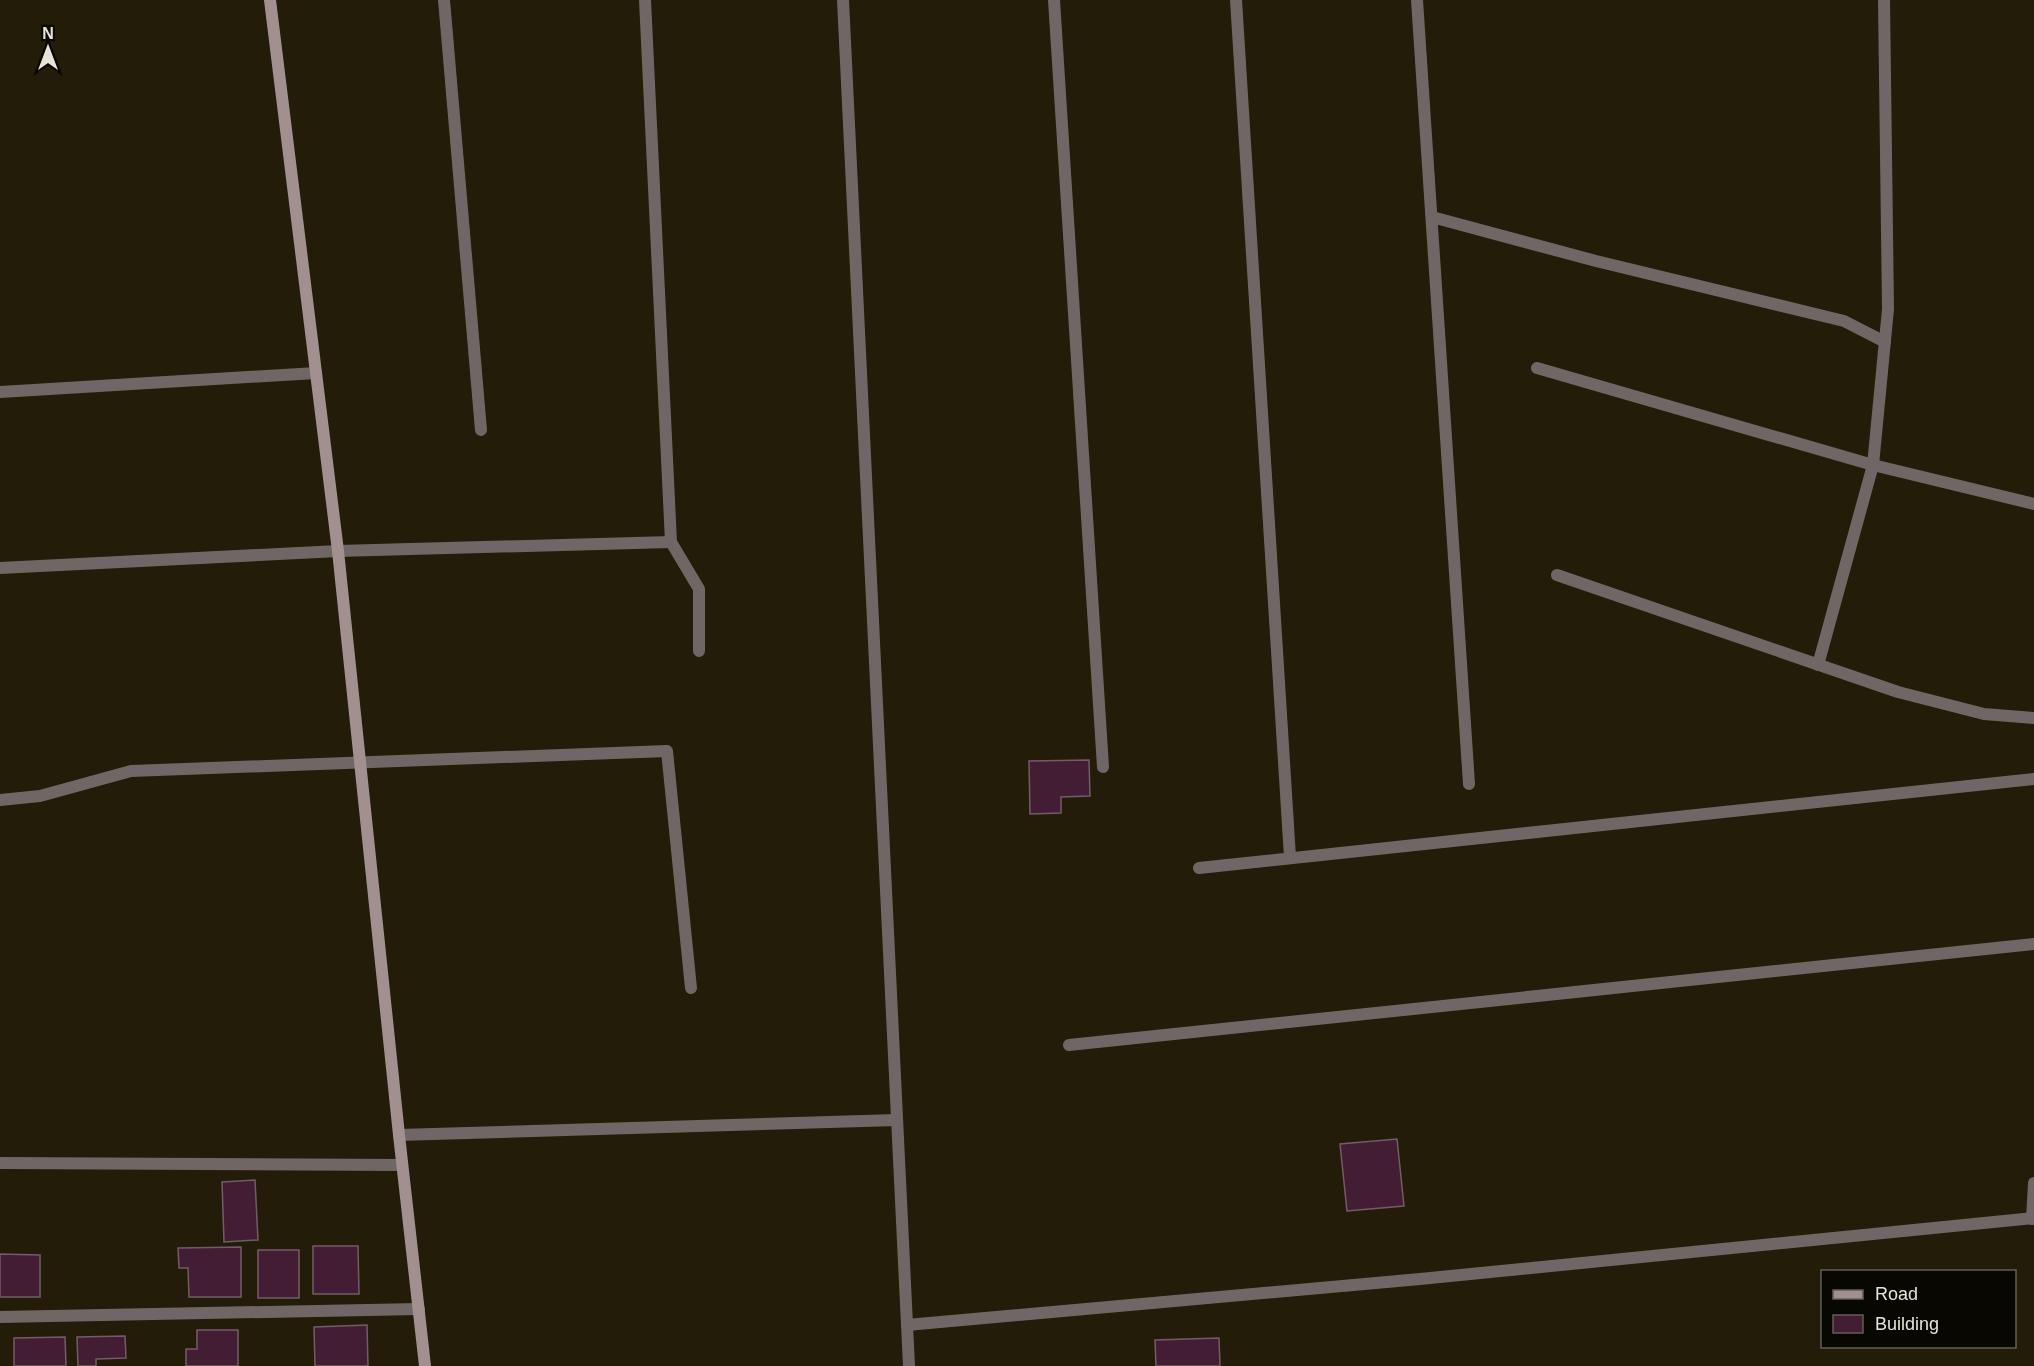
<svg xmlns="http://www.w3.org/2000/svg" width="2034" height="1366" font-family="Helvetica,sans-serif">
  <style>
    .building { fill: #431d33; stroke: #735c67; stroke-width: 1.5 }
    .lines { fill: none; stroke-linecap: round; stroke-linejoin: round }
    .street { stroke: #716666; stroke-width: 12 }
    .secondary { stroke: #a28f90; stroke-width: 12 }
  </style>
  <rect width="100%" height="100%" fill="#221c09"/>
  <g class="building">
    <polygon points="1089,760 1090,796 1061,797 1061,813 1030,814 1029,761"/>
    <polygon points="1397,1139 1404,1206 1347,1211 1340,1144"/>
    <polygon points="255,1180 258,1240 224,1242 222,1182"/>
    <polygon points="313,1246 358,1246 359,1294 313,1294"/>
    <polygon points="241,1247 241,1297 189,1297 188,1268 179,1268 178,1248"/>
    <rect x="258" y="1250" width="41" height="48"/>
    <polygon points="0,1254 40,1255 40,1297 0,1297"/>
    <polygon points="367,1325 368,1366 315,1366 314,1327"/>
    <polygon points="197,1330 238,1330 238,1366 186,1366 186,1349 197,1349"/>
    <polygon points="125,1336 126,1358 96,1359 96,1366 78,1366 77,1337"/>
    <polygon points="65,1337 66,1366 14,1366 14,1338"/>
    <polygon points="1219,1338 1220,1366 1156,1366 1155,1340"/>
  </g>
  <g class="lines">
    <g class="street">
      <polyline points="444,0 481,430"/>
      <polyline points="843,0 909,1366"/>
      <polyline points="1054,0 1103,767"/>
      <polyline points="1236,0 1290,857"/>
      <polyline points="1417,0 1469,784"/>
      <polyline points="1432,217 1596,261 1844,321 1885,342"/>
      <polyline points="1537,368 1873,465 2034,504"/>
      <polyline points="0,392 316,373"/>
      <polyline points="671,542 699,589 699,651"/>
      <polyline points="0,568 338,551 671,542 645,0"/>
      <polyline points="1557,575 1898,692 1984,714 2034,718"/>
      <polyline points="1818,665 1873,465 1888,309 1884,0"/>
      <polyline points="0,800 40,796 131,771 667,751 691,988"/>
      <polyline points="1199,868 2034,779"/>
      <polyline points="1069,1045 2034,944"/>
      <polyline points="399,1135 897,1120"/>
      <polyline points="0,1163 402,1165"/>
      <polyline points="2032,1219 2034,1183"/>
      <polyline points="0,1317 419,1309"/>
      <polyline points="907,1325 1420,1279 2034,1218"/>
    </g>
    <polyline class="secondary" points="270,0 338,551 399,1135 425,1366"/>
  </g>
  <rect x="1821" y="1270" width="195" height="78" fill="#090702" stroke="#625f57" stroke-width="1.5"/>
  <rect x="1833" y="1290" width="30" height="9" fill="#a28f90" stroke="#625f57" stroke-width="1.5"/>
  <text x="1875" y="1300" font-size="18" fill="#e7e3d7">Road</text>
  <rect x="1833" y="1315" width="30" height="18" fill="#431d33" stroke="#625f57" stroke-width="1.5"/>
  <text x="1875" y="1330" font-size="18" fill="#e7e3d7">Building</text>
  <g transform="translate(48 48)" stroke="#090702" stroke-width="4.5" paint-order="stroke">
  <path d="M0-4.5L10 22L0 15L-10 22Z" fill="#e7e3d7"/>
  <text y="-9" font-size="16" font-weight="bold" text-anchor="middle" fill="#e7e3d7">N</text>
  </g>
</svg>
